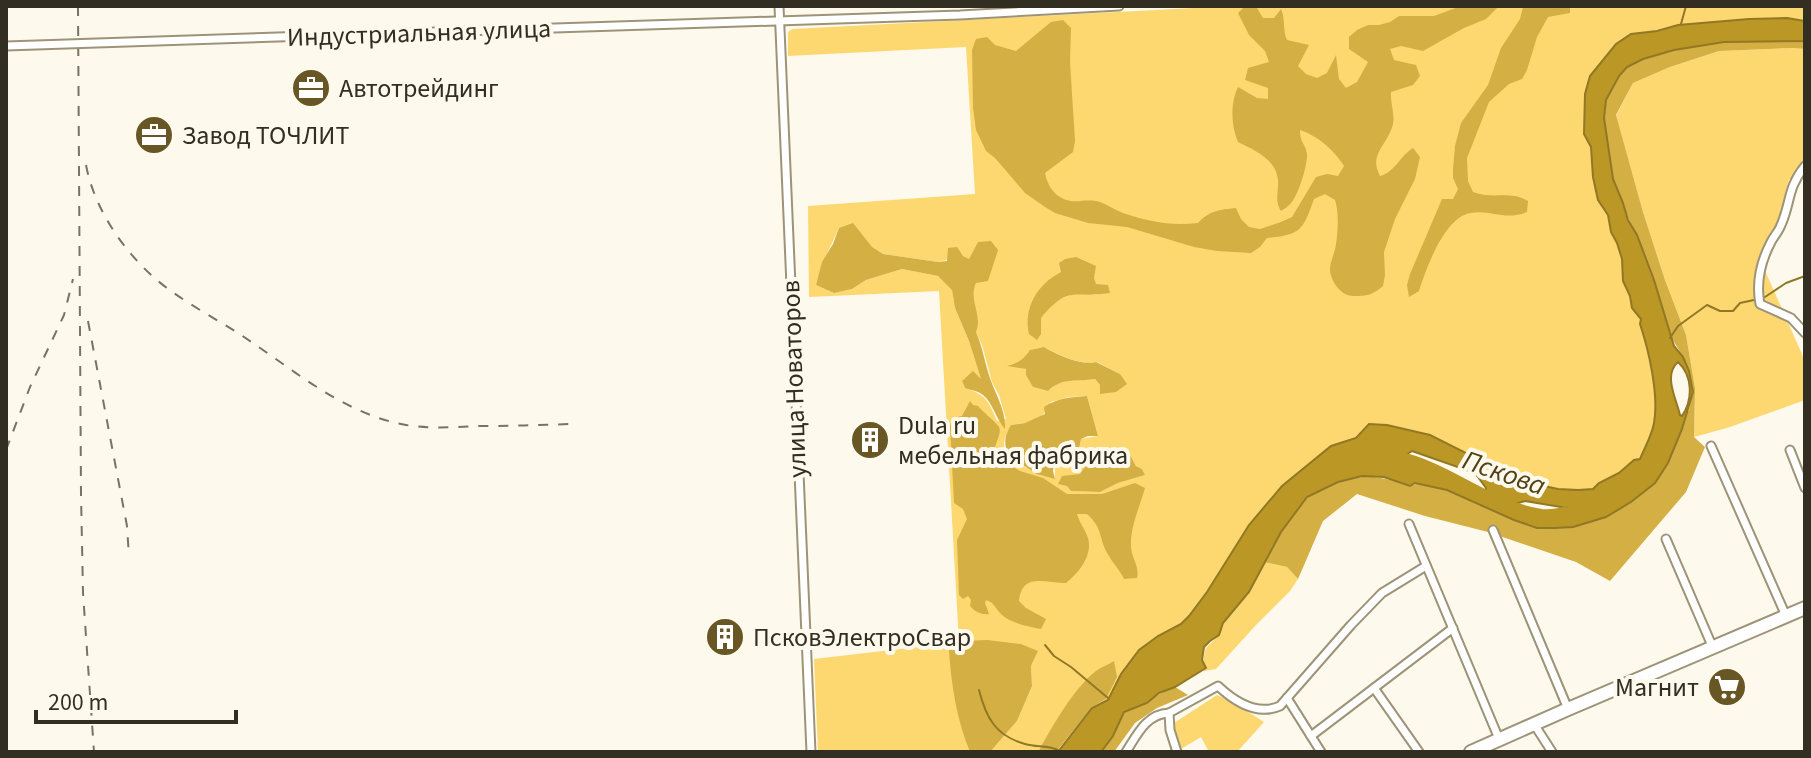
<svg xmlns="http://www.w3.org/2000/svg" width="1811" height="758" font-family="'Source Sans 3',sans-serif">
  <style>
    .green { fill: #fdd870; fill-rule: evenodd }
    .forest { fill: #d3af44 }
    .water { fill: #bb9726; stroke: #927825; stroke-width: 2; fill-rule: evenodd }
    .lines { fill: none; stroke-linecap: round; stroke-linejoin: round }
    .stream { stroke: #927825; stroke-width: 2 }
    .river { stroke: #bb9726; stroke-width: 12 }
    .minor-casing { stroke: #9d9377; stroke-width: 11 }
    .primary-casing { stroke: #9d9377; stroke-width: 16 }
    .minor { stroke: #fff; stroke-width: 7 }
    .primary { stroke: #fff; stroke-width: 12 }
    .rail { stroke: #777367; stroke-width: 2; stroke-dasharray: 10 10; stroke-linecap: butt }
    .minor-bridge-casing { stroke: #9d9377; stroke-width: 11; stroke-linecap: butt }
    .minor-bridge { stroke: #fff; stroke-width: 7 }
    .labels { text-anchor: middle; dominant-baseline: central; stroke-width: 8; stroke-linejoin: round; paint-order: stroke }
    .street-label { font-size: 26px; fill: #322e22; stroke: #fdf9ec }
    .poi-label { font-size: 26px; fill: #322e22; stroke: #fdf9ec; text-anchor: start }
    .water-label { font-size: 28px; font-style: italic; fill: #524317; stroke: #fdf9ec }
  </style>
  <rect width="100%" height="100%" fill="#fdf9ec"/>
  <g class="green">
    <path d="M1232 6H1805V21L1787 18 1749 19 1678 25 1657 31 1616 44 1590 76 1585 94 1584 134 1591 147 1593 177 1598 200 1608 215 1611 232 1617 243 1622 259 1623 281 1630 296 1632 308 1641 319 1640 324C1648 354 1659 393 1654 423 1652 435 1645 447 1640 459L1634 461 1619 473 1599 483 1593 489 1578 490 1558 489 1527 480 1489 475 1472 456 1430 435 1408 429 1369 424 1356 438 1331 446 1249 525 1207 592 1189 616 1181 624 1158 636 1138 650 1121 674 1108 701 1092 708 1058 752H1056L1092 707 1106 699 1095 672C1073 697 1054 722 1038 752H990L1017 721 1032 686 1031 666 1038 651 957 704 962 727 970 752H818L814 659 959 642 939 291 809 297 808 206 975 194 966 47 788 56V32L792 29ZM839 228 883 254 938 262 963 256 969 260 978 242 976 283 972 292 976 332 982 345 992 382 999 395 1006 419 997 421C988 400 986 395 965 388L962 381 982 382 969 341 955 308 952 289 938 276 902 269 866 280 852 289 834 293 816 285 825 258ZM1062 272 1094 278 1097 295C1069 291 1058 297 1040 318ZM1044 347C1058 355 1082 366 1097 362L1120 374 1100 393V385L1095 379C1076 382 1063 376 1048 391L1033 387 1026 369 1009 365C1019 363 1025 358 1031 350ZM1087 396 1098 436 1081 439 1079 449 1067 452 1055 460V478C1039 472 1003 465 1004 443 1004 438 1009 430 1011 425 1031 422 1042 422 1051 402L1069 397ZM1128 451 1136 466 1142 469 1145 475 1118 483 1100 492 1072 491 1067 486 1072 476 1080 474 1086 465 1108 467 1111 462Z"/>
    <polygon points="1792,48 1805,49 1805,178 1789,179 1778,221 1759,257 1805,361 1805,400 1730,427 1694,437 1695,388 1686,335 1665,280 1643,212 1616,116 1633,83 1670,67 1719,51"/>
    <polygon points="1264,562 1287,567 1298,579 1290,591 1256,625 1216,669 1204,671 1203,661 1206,648 1219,635 1223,623 1249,592"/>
    <polygon points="1217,695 1231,701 1264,722 1237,752 1209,752 1201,737 1181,749 1175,740 1174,723"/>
  </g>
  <g class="forest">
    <path d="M1245 6 1257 8 1263 18H1274L1281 9C1286 21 1282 28 1287 40L1309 45 1298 66 1306 74 1317 78 1327 73 1336 55 1339 79 1346 88 1357 82 1368 62 1349 49V37L1357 30 1368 25H1379L1390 22 1399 16H1434L1461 6H1499L1486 19 1464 28 1423 51 1401 46 1390 49 1394 60 1416 65 1420 76 1413 85 1391 92C1390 103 1395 113 1393 124 1388 145 1368 154 1380 176 1395 172 1399 157 1413 148L1420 157 1415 179 1395 219 1384 252 1385 275 1383 286C1373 295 1367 296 1354 296 1341 296 1331 282 1330 270 1330 261 1335 253 1336 244 1338 231 1339 212 1335 200L1325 194 1314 199C1303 230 1301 235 1267 238L1260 247 1251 253 1217 251 1194 247 1127 227 1088 223 1055 213 1045 207 1025 193 995 158 986 151 976 130 973 108 972 50 976 39 987 37 995 45 1016 51 1051 22 1063 20 1071 28 1070 62 1075 141 1073 152 1045 173C1047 182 1050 189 1057 195 1073 207 1083 197 1100 202 1108 205 1115 210 1123 213 1150 222 1170 226 1198 223 1210 210 1219 210 1236 208L1241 219 1249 227 1260 229 1281 222 1292 217 1316 177 1327 174 1338 176 1344 166C1334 150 1318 136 1300 130 1300 144 1306 144 1307 154 1308 164 1298 196 1291 203 1289 206 1284 209 1281 211 1274 200 1279 192 1278 180 1276 159 1254 150 1238 142 1231 126 1230 103 1238 87L1257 98 1268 99V88L1245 80 1248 68 1269 62 1265 51 1249 35 1238 13Z"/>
    <path d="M1526 6H1570V13L1548 17 1537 37 1527 70 1522 79 1509 84 1489 102 1467 158 1468 181 1473 192C1493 200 1510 190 1528 201L1527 212C1505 221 1490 209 1470 213 1444 218 1426 269 1419 291L1409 297 1407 285 1410 274 1442 199H1453L1458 189 1453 178V169L1455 146 1461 123 1488 85 1501 48 1520 19 1523 7Z"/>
    <path d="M1763 40 1805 41V49L1792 48 1719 51 1670 67 1633 83 1616 115 1643 212 1665 280 1686 335 1695 388 1694 437 1705 447 1686 492 1610 581 1576 562 1488 532 1425 516 1357 494 1323 521 1298 579 1287 567 1264 562C1276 541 1288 518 1305 500 1310 494 1319 492 1327 488 1358 472 1377 475 1410 486 1432 475 1507 521 1535 527 1547 530 1561 527 1573 527L1689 410C1693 392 1693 373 1683 357 1677 346 1673 342 1669 330 1660 305 1654 279 1644 255 1635 230 1622 207 1614 182 1612 176 1612 170 1611 164 1604 131 1596 91 1627 67 1653 46 1729 42 1763 40Z"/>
    <path d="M853 223 872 247 883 254 938 262 947 261 948 248 957 247 963 256 969 259 978 242 991 241 998 250 988 281 976 283C968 300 983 315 976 332 983 348 985 365 991 381 997 397 1006 412 1005 429 996 419 993 403 983 395 979 391 970 390 965 388L962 381 973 371 981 379 969 341 955 308 952 290 938 276 902 269 866 280 852 289 834 293 816 285 822 262 833 244 839 228Z"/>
    <path d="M1076 257 1096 266 1094 278 1096 284 1108 285 1110 293C1074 299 1069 284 1041 318V334L1037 340 1029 334C1023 307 1038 284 1061 272L1059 263 1065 259Z"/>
    <path d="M1044 347C1057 355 1082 366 1096 362L1120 374 1127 384 1116 392 1100 394V385L1095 379C1077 382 1062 377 1048 391L1033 387 1026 375V369L1007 366C1018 363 1024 359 1030 350Z"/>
    <path d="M1087 396 1098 436H1088L1081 439 1079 449 1075 454 1067 453 1055 460 1053 471 1055 479 1037 474 1008 456C1004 443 1004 437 1011 425L1025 423 1045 414 1044 407C1057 398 1072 397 1087 396Z"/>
    <path d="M970 401 973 405 978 406C982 411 998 424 999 427 1002 432 996 442 995 448L1001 458 1010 465 1020 471 1043 478 1067 494H1102L1135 483 1145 488C1140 506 1130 527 1131 546 1131 558 1140 566 1137 578L1124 579C1120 570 1114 565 1109 556 1098 539 1104 529 1087 514H1077C1079 522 1085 529 1088 538 1093 555 1079 573 1066 583 1045 583 1022 572 1019 601L1026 608 1046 619 1041 629C1029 627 1010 623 1001 614 995 608 995 603 986 600L985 603 989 614C982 615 975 612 970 606L971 600 968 596 963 599 959 595 957 540 967 519 963 509 954 503 950 426C952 419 955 417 962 416Z"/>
    <polygon points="1123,449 1128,451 1136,466 1142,469 1145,475 1118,483 1100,492 1071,491 1067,486 1058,484 1062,476 1080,474 1086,465 1097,467 1108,467 1111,462 1110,455 1113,451"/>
    <path d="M987 640 1021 644 1038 651 1031 666 1032 686 1017 721 990 752H970C957 721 951 684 949 650L964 641Z"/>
    <path d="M1114 661 1117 677 1106 699 1092 707 1056 752H1038C1052 727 1073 689 1096 671 1101 667 1108 665 1114 661Z"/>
    <path d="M1175 687 1188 695 1157 708 1135 723 1114 752H1101L1113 736 1124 712C1142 705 1157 694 1175 687Z"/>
  </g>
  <path class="water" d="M1787 18 1805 21V41L1724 42 1674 50 1643 59 1627 67 1619 76 1606 100 1604 118 1613 179 1623 203 1628 220 1637 235 1654 280 1674 346 1683 357 1689 371 1693 392 1682 429 1668 463 1655 483 1631 502 1606 517 1573 527 1555 528H1537L1514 520 1447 490 1415 483 1410 486 1384 477 1362 476 1338 482 1307 497 1281 532 1249 592 1223 623 1219 635 1210 641 1204 647 1202 660 1206 668 1175 687 1159 693 1147 703 1124 712 1113 736 1101 752H1058L1092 708 1108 700 1121 674 1139 650 1158 636 1181 624 1189 616 1207 592 1249 525 1282 486 1331 446 1356 438 1369 424 1387 425 1430 435 1472 456 1489 475 1513 476 1535 484 1558 489 1578 490 1593 489 1599 483 1619 473 1634 460 1640 459C1645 447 1652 435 1654 423 1659 395 1649 351 1640 324L1641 319 1632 308 1630 296 1623 281 1622 259 1617 243 1611 232 1608 215 1598 200 1593 177 1591 147 1584 134 1585 94 1590 76 1616 44 1631 34 1657 31 1678 25 1749 19ZM1678 362C1693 376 1693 400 1682 416L1680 415C1676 398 1663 375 1678 362ZM1412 451 1475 473 1486 488 1485 491 1476 493C1456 482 1443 467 1419 469L1407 457 1406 455ZM1525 501 1567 508V509L1564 512 1539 517 1516 506 1515 504Z"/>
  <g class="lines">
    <g class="stream">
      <polyline points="1681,24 1686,6"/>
      <polyline points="1765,297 1786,283 1805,276"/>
      <polyline points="1670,338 1678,326 1707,305 1720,311 1733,311 1740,303 1754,300"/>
      <polyline points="1045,645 1054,656 1071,667 1108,698"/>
      <path d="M979 690C986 718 996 736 1025 744 1039 748 1048 744 1062 752"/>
    </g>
    <path class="river" d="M1396 457C1447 467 1488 507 1541 515 1548 516 1558 514 1565 513"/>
    <g class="minor-casing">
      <g id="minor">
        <polyline points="779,6 811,752"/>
        <polyline points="341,35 960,15 1119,6"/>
        <path d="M1805 166C1787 188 1791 203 1781 225 1779 231 1774 236 1771 242 1761 261 1756 283 1760 304L1791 318 1805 333"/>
        <polyline points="1711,446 1786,616"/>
        <polyline points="1790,450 1805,488"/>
        <polyline points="1409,524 1499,739"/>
        <polyline points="1493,530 1568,709"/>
        <polyline points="1666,539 1713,648"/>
        <polyline points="1374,688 1419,752"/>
        <polyline points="1287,698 1321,752"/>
        <polyline points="1534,724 1552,752"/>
        <polyline points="1311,736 1453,628"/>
        <path d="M1126 752C1137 735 1146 714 1169 713"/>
        <path d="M1177 752 1170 730 1169 713 1218 686C1235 702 1257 716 1280 706L1351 625 1382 593 1426 566"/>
      </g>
    </g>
    <g class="primary-casing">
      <polyline id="primary" points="1471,752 1568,709 1805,608"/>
    </g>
    <use href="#minor" class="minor"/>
    <use href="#primary" class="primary"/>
    <g class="rail">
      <polyline points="78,6 81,494 83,593 94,752"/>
      <path d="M86 165C93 202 115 238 141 265 169 295 207 313 241 335 293 369 343 414 406 425 430 429 455 427 479 426 510 426 540 425 571 424"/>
      <polyline points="88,321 127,526 129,557"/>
      <polyline points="6,450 30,387 64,315 73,279"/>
    </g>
    <g class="minor-bridge-casing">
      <polyline id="minor-bridge" points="6,46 341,35"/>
    </g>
    <use href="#minor-bridge" class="minor-bridge"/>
  </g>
  <defs>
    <g id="office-disc" transform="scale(2)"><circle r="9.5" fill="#685724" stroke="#fdf9ec"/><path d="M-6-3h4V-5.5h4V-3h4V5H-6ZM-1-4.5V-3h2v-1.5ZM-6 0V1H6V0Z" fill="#fff"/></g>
    <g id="building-disc" transform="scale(2)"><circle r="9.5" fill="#685724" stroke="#fdf9ec"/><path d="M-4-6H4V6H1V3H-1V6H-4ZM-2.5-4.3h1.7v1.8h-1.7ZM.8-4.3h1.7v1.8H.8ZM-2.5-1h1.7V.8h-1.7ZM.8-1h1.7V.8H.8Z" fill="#fff"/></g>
    <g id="supermarket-disc" transform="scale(2)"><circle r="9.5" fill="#685724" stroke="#fdf9ec"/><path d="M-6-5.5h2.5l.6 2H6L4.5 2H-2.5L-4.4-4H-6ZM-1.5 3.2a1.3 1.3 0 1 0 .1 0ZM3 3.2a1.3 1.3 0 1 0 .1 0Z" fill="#fff"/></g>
  </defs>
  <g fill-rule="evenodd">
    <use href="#office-disc" x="311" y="88"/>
    <use href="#office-disc" x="154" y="135"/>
    <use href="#building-disc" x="870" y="440"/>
    <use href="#building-disc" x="725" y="637"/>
    <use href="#supermarket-disc" x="1727" y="687"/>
  </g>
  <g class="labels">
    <g class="street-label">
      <text transform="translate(419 33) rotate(-2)">Индустриальная улица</text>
      <text transform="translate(794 379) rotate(-92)">улица Новаторов</text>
    </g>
    <g class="poi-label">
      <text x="339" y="88">Автотрейдинг</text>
      <text x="182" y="135">Завод ТОЧЛИТ</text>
      <text x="898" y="425">Dula ru<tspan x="898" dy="30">мебельная фабрика</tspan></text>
      <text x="753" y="637">ПсковЭлектроСвар</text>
      <text x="1699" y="687" text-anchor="end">Магнит</text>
    </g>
    <g class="water-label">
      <text transform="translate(1504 473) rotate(19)">Пскова</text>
    </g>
  </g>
  <rect width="1811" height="758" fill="none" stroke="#322e22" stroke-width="16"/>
  <path d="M36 710v12h200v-12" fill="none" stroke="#322e22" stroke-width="4"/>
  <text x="48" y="710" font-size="24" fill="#322e22" stroke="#fdf9ec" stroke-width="6" paint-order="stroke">200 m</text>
</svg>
